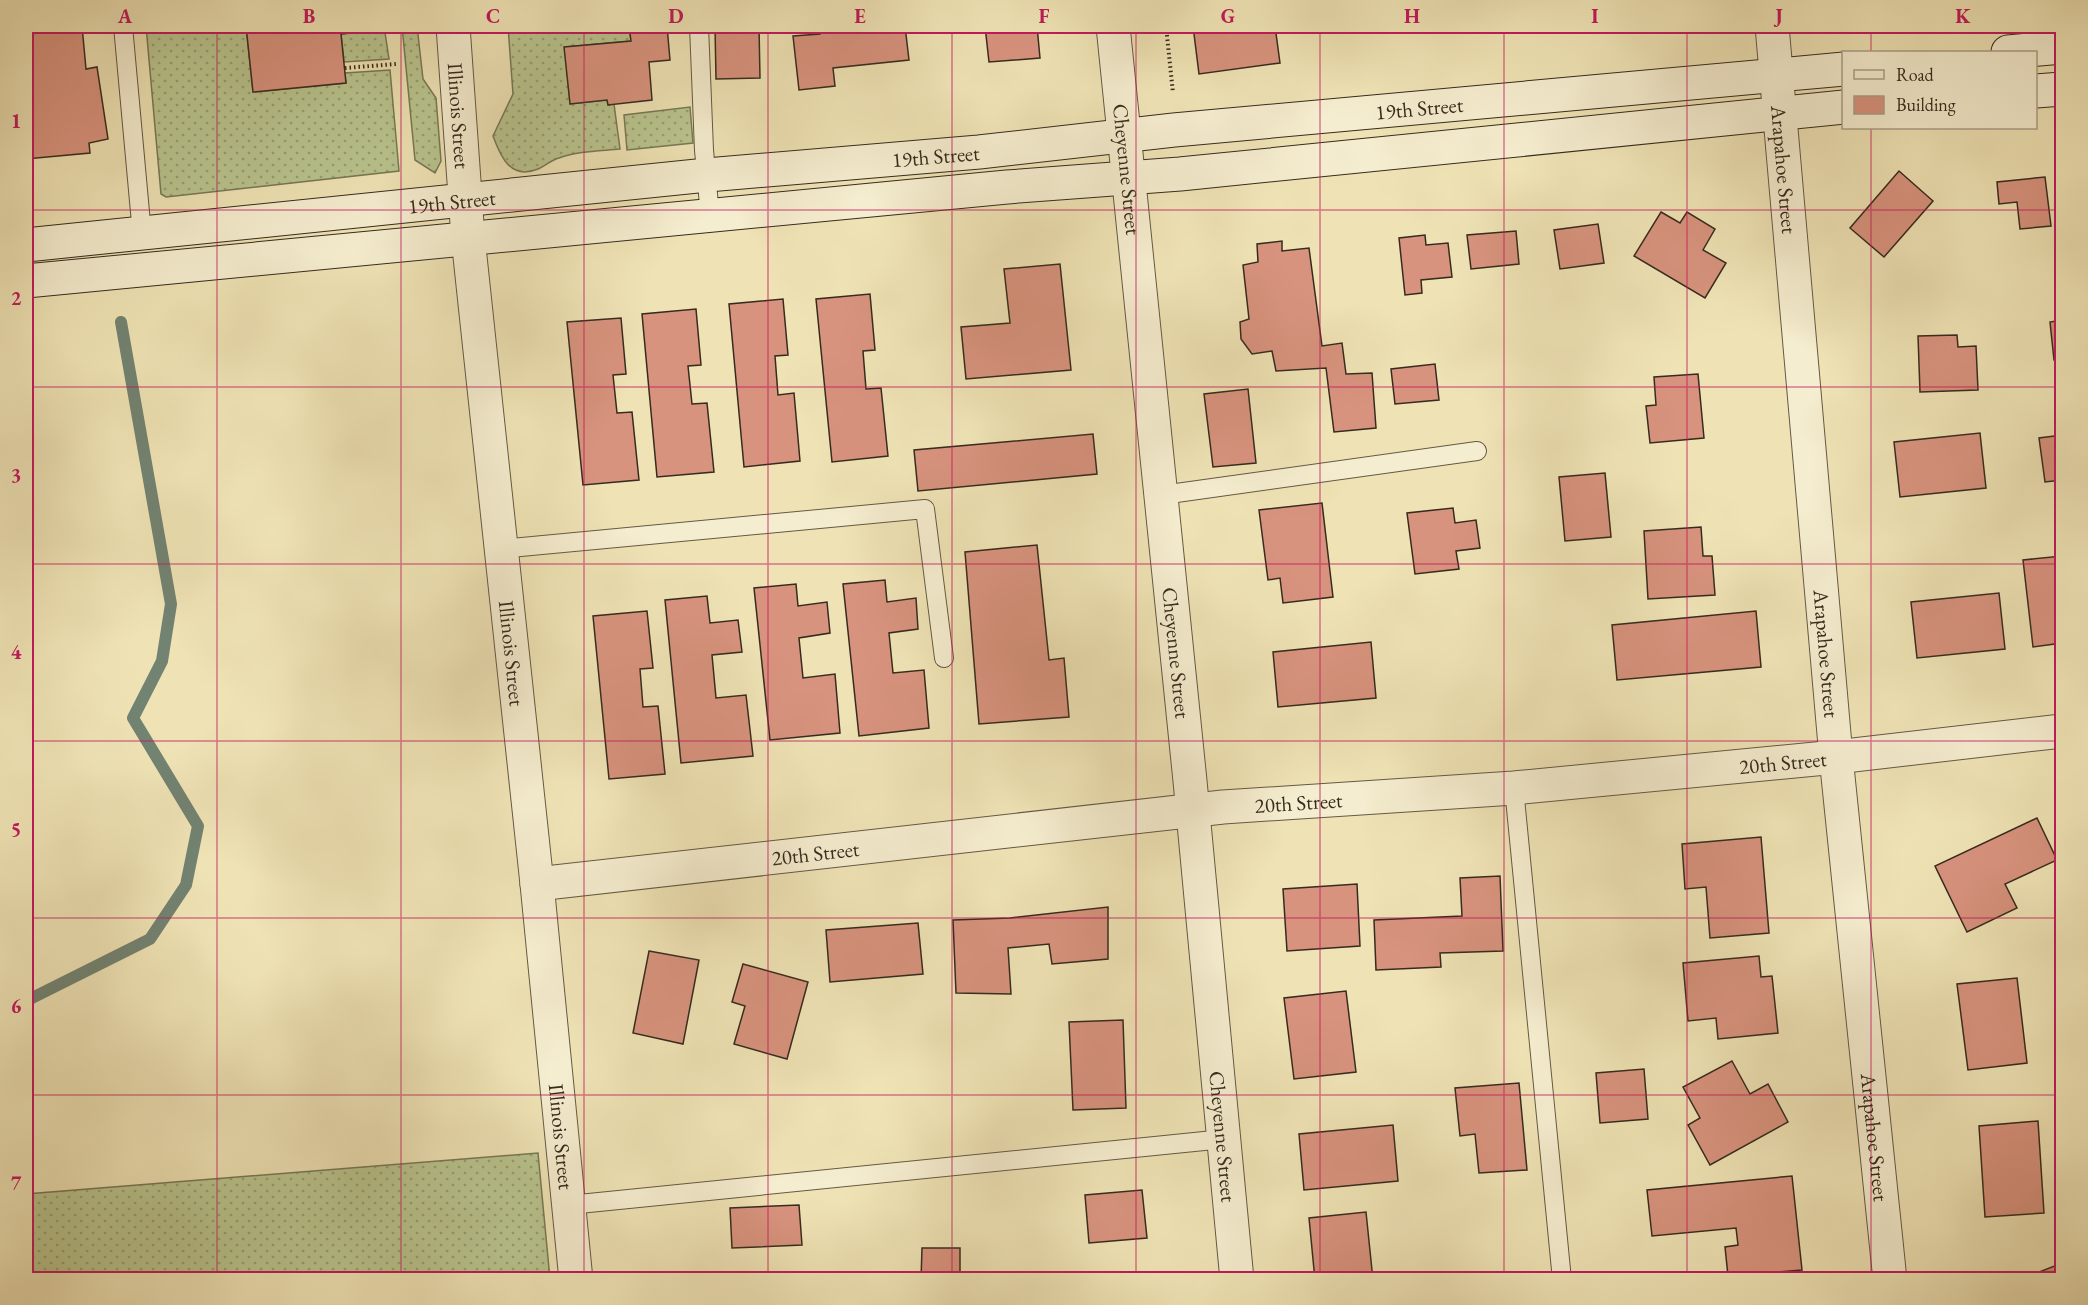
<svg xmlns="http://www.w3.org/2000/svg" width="2088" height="1305" font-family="'EB Garamond',serif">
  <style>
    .grass { fill: url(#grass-dots); stroke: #787856; stroke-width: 1.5 }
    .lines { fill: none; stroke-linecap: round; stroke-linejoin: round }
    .stream { stroke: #728372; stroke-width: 12 }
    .building { fill: #d8937e; stroke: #362b1e; stroke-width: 1.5 }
    .service-casing { stroke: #645944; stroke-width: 20 }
    .minor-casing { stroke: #645944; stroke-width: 35 }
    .secondary-casing { stroke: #362b1e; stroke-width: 35 }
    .path { stroke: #362b1e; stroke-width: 4; stroke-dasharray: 1.5 3; stroke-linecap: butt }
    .service { stroke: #f5edcf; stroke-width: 18 }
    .minor { stroke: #f5edcf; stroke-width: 33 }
    .secondary { stroke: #f5edcf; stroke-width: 33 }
    .grid { fill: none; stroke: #c2185b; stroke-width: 1.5; stroke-opacity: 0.55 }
    .labels { text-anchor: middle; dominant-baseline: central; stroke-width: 6; stroke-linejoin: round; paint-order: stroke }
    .street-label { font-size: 21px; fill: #362b1e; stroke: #f5edcf }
    .neatline { fill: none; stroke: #c2185b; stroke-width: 2 }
    .grid-label { font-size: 20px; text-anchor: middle; font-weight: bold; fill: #c2185b }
  </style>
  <defs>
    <pattern id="grass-dots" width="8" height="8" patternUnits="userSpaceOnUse" patternTransform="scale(1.5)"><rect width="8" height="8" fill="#b9c48e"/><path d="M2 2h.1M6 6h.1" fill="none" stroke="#979f73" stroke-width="1.8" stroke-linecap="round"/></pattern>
  </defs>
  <rect width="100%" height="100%" fill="#efe3b5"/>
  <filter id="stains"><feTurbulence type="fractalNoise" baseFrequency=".00333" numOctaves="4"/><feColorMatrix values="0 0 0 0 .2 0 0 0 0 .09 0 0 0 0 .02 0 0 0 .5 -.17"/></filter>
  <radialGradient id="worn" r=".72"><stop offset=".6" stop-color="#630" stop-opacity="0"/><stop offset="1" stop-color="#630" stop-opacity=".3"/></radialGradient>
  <g class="grass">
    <polygon points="146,26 246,26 253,92 346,83 345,73 390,70 399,171 166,197 161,194"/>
    <polygon points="366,26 384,26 389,59 344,62 341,34 366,32"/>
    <polygon points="402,26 417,26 423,79 436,98 441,161 435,173 415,160"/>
    <path d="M508 26 518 28 629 26 631 41 566 47 570 104 607 100 608 105 614 104 620 149C600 151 578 151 559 158 551 160 545 166 538 169 511 180 501 158 493 136L513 94Z"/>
    <polygon points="690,107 693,143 627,150 624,115"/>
    <polygon points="538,1153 550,1279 26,1279 26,1194"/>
  </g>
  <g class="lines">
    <polyline class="stream" points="26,1001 150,939 186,885 198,826 133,718 162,661 171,604 121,322"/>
  </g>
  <g class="building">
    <polygon points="26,26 82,26 86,69 97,67 108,139 89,143 90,153 26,159"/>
    <polygon points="246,26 366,26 366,31 341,34 346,83 253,92"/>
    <polygon points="629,26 667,26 670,60 649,62 652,100 608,105 607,100 570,104 564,47 631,41"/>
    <polygon points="715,26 759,26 760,78 716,79"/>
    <polygon points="819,26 905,26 909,60 833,68 835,86 799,90 793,36 820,34"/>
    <polygon points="985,26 1037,26 1040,58 989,62"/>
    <polygon points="1193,26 1275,26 1280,63 1199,74"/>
    <polygon points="1899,171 1933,201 1884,257 1850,228"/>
    <polygon points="2045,177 2051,226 2020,229 2017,202 1999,204 1997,182"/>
    <polygon points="1661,212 1680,223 1687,212 1715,229 1703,250 1726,263 1705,298 1634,256"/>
    <polygon points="1598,224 1604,263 1560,269 1554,230"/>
    <polygon points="1516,231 1519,264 1471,269 1467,235"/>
    <polygon points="1425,235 1426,245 1448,243 1452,277 1421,280 1422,293 1405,295 1399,238"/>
    <polygon points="1282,241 1282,251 1309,248 1322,346 1342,343 1346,374 1372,373 1376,428 1334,432 1326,368 1276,371 1272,351 1252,354 1241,339 1240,322 1249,319 1243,265 1258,262 1257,244"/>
    <polygon points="1060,264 1071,370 966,379 961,327 1010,323 1004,269"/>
    <polygon points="870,294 875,350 863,351 866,389 881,388 888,456 832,462 816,299"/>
    <polygon points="783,299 788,355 775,356 778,395 794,393 800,461 744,467 729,304"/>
    <polygon points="696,309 701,365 688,366 692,404 707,403 714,472 657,477 642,314"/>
    <polygon points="621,318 626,374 613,375 617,413 632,412 639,480 583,485 567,322"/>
    <polygon points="2062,320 2062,359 2054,360 2050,322"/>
    <polygon points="1957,335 1958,347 1976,346 1978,390 1920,392 1918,336"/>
    <polygon points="1435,364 1439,400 1395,404 1391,369"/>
    <polygon points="1698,374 1704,438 1650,443 1646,406 1656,405 1654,377"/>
    <polygon points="1248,389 1256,463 1213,467 1204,394"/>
    <polygon points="1980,433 1986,488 1900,497 1894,442"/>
    <polygon points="1093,434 1097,474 918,491 914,450"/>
    <polygon points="2062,435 2062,480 2045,482 2039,438"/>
    <polygon points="1605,473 1611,537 1565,541 1559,477"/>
    <polygon points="1322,503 1333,597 1283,603 1280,578 1268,580 1259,510"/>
    <polygon points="1453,508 1455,523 1476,520 1480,548 1456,551 1459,569 1415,574 1407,513"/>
    <polygon points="1701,527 1703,556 1712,556 1715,595 1648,599 1644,531"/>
    <polygon points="1037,545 1049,660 1064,658 1069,717 979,724 965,552"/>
    <polygon points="2062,556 2062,643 2033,647 2023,560"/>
    <polygon points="885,580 887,602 916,598 918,629 889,633 893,673 924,670 929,728 859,736 843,584"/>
    <polygon points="796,584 798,606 827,602 830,633 799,638 803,678 835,674 840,733 770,740 754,588"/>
    <polygon points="1999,593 2005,649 1917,658 1911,602"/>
    <polygon points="707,596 710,623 738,620 742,652 712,655 716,698 746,695 753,756 681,763 665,600"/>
    <polygon points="647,611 653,668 640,669 643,707 658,706 665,774 609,779 593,616"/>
    <polygon points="1756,611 1761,667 1617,680 1612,625"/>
    <polygon points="1371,642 1376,698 1278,707 1273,652"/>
    <polygon points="2037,818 2057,860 2005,884 2017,908 1967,932 1935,866"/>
    <polygon points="1761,837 1769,933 1710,938 1706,887 1685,889 1682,844"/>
    <polygon points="1500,876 1503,951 1440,953 1441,967 1376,970 1374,920 1462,916 1460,878"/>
    <polygon points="1357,884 1360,946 1287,951 1283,889"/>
    <polygon points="1108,907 1108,959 1052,964 1049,944 1008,948 1011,994 956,993 953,920 1010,918"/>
    <polygon points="918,923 923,974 830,982 826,930"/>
    <polygon points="649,951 699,960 683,1044 633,1033"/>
    <polygon points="1759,956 1761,977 1772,976 1778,1033 1718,1039 1716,1018 1688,1021 1683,963"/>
    <polygon points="743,964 808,982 787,1059 734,1044 745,1006 732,1002"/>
    <polygon points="2017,978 2027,1063 1968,1070 1957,984"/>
    <polygon points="1346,991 1356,1072 1294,1079 1284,998"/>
    <polygon points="1123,1020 1126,1108 1073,1110 1069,1022"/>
    <polygon points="1732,1061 1750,1094 1768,1084 1788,1122 1710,1165 1688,1125 1700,1118 1683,1087"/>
    <polygon points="1644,1069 1648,1119 1600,1123 1596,1073"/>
    <polygon points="1519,1083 1527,1170 1479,1173 1475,1134 1460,1136 1455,1088"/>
    <polygon points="2038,1121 2044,1213 1985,1217 1979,1126"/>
    <polygon points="1393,1125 1398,1181 1304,1190 1299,1134"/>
    <polygon points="1792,1176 1802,1270 1728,1276 1725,1247 1738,1245 1736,1228 1652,1236 1647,1190"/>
    <polygon points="1142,1190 1147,1238 1089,1243 1085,1195"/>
    <polygon points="799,1205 802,1245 732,1248 730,1208"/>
    <polygon points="1366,1212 1373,1280 1315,1280 1309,1218"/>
    <polygon points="922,1248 960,1248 960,1280 921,1280"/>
    <polygon points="2062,1263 2062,1280 2019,1280"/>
  </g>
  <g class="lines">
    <g class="service-casing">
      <g id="service">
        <polyline points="123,26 142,234"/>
        <polyline points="699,26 704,150 710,216"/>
        <polyline points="1162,495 1477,451"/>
        <polyline points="500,549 925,509 944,658"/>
        <polyline points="1514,788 1562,1280"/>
        <polyline points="569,1205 1224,1139"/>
      </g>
    </g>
    <g class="minor-casing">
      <g id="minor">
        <path id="s1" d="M453 26 468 238 537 884 576 1280"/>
        <path id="s2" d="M1113 26 1190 781 1237 1280"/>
        <path id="s3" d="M1772 26 1836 757 1890 1280"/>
        <path id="s4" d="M537 884 1223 807 1514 788 1836 757 2062 731"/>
      </g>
    </g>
    <g class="secondary-casing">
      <g id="secondary">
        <polyline points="2008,52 2062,47"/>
        <polyline points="2036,91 2062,89"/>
        <path id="s5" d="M26 245 707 175 979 152 1174 130 1844 69"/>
        <polyline points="26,281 1007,187 1180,174 1844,107"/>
      </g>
    </g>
    <g class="path">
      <polyline points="1166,26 1173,93"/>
      <polyline points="345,68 396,64"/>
    </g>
    <use href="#service" class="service"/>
    <use href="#minor" class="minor"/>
    <use href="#secondary" class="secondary"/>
  </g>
  <path class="grid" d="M217 26V1280M401 26V1280M584 26V1280M768 26V1280M952 26V1280M1136 26V1280M1320 26V1280M1504 26V1280M1687 26V1280M1871 26V52M1871 128V1280M26 210H2062M26 387H2062M26 564H2062M26 741H2062M26 918H2062M26 1095H2062"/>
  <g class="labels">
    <g class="street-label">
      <text stroke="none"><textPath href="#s5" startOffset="1400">19th Street</textPath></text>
      <text stroke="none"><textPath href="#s1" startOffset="90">Illinois Street</textPath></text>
      <text stroke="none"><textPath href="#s5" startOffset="914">19th Street</textPath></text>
      <text stroke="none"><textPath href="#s2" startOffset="144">Cheyenne Street</textPath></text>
      <text stroke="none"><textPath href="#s3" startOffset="144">Arapahoe Street</textPath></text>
      <text stroke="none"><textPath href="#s5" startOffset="428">19th Street</textPath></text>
      <text stroke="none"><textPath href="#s2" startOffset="630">Cheyenne Street</textPath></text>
      <text stroke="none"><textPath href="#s1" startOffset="630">Illinois Street</textPath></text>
      <text stroke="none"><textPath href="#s3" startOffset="630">Arapahoe Street</textPath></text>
      <text stroke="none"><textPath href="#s4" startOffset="1252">20th Street</textPath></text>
      <text stroke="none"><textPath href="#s4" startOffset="766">20th Street</textPath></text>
      <text stroke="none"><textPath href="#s4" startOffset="280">20th Street</textPath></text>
      <text stroke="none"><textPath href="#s1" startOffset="1116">Illinois Street</textPath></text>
      <text stroke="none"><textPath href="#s2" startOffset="1116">Cheyenne Street</textPath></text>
      <text stroke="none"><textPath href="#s3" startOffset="1116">Arapahoe Street</textPath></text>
    </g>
  </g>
  <rect width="2088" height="1305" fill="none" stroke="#efe3b5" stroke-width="66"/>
  <rect x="1842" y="51" width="195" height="78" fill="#f5edcf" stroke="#a99f88" stroke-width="1.5"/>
  <rect x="1854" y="70" width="30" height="9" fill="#f5edcf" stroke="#a99f88" stroke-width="1.5"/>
  <text x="1896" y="81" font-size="18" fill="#362b1e">Road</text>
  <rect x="1854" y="96" width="30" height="18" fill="#d8937e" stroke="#a99f88" stroke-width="1.5"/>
  <text x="1896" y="111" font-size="18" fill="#362b1e">Building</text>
  <rect x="33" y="33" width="2022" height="1239" class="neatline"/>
  <g class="grid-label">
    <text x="125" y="23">A</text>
    <text x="309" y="23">B</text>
    <text x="493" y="23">C</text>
    <text x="676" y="23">D</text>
    <text x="860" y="23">E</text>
    <text x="1044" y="23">F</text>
    <text x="1228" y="23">G</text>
    <text x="1412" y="23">H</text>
    <text x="1595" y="23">I</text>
    <text x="1779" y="23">J</text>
    <text x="1963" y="23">K</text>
    <text x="16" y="128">1</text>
    <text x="16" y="305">2</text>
    <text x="16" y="482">3</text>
    <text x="16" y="659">4</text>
    <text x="16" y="836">5</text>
    <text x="16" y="1013">6</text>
    <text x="16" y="1190">7</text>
  </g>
  <rect width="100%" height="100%" filter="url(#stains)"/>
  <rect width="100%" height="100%" fill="url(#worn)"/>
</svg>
